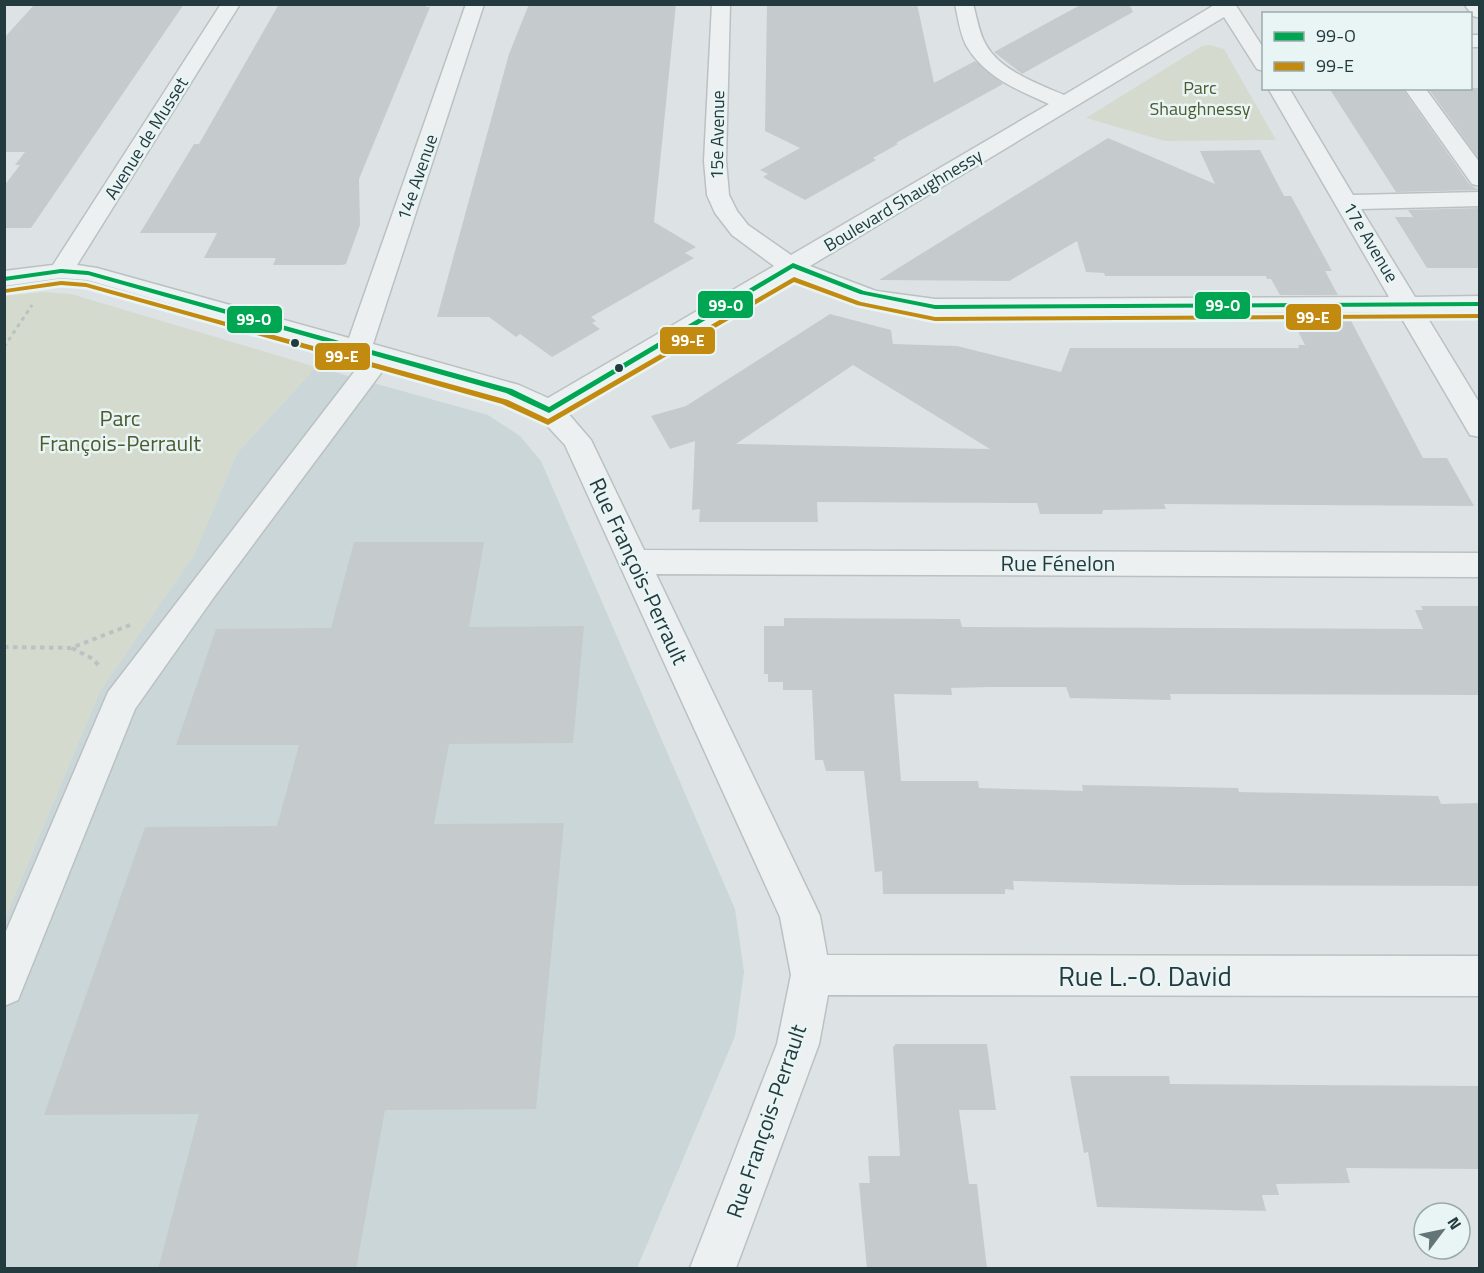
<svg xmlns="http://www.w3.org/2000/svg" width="1484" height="1273" font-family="'Titillium Web',sans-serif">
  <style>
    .built { fill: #cad6d8 }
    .green { fill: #d4dacd }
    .building { fill: #c5cbcc; fill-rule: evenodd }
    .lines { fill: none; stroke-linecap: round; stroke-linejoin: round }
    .minor-casing { stroke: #bbc1c2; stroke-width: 3 }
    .path-far1 { stroke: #bbc2c2; stroke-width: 3; stroke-dasharray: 4 4; stroke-linecap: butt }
    .path { stroke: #bbc2c2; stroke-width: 4; stroke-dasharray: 4.5 4.5; stroke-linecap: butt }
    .minor { fill: #edf0f0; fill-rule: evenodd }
    .bus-1-casing { stroke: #e9f4f5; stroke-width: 5 }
    .bus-2-casing { stroke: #e9f4f5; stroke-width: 5 }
    .bus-1 { fill: #00a651; fill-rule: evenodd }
    .bus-2 { fill: #c28b10; fill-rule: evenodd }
    .bus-dot { fill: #233a3e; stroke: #e9f4f5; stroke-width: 2 }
    .labels { text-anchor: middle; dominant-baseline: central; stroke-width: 5; stroke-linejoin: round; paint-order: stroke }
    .far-park-label { font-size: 18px; fill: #4d5b2f; stroke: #e9f4f5 }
    .far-street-label { font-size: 18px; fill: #233a3e; stroke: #e9f4f5 }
    .park-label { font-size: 22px; fill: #4d5b2f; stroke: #e9f4f5 }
    .street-label { font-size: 22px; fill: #233a3e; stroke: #e9f4f5 }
    .near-street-label { font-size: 27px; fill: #233a3e; stroke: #e9f4f5 }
    .line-badge { stroke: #e9f4f5; stroke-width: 2 }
    .badge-label { font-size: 16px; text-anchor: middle; font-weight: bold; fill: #fff }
  </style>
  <rect width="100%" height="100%" fill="#dde3e4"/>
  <polygon class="built" points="316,367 488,415 520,436 541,461 735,909 744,972 735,1036 637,1268 5,1268 5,918 100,691 194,555 237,453"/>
  <g class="green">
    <polygon points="1210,45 1224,49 1276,140 1165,141 1086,118 1202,46"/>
    <polygon points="43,292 71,294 316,367 237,453 194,555 100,691 5,918 5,296"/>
  </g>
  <g class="building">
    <polygon points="35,4 184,4 31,228 4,228 4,186 20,165 15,165 25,152 4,152 4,38"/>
    <polygon points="279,4 427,4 426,7 430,7 359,179 360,225 346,264 342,265 273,265 276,258 204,258 217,233 140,233 194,144 199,144"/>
    <polygon points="529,4 676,4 654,222 696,247 685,253 694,258 591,317 596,321 592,323 600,329 552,357 520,334 516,337 489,317 437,317 509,54"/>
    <polygon points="767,4 917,4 934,83 975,61 1003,84 896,143 898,144 873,158 876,160 805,200 768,180 763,177 768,174 760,170 800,148 765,131"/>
    <polygon points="1082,4 1129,4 1133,12 1022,74 994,52"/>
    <polygon points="1329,88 1402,88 1470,185 1479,190 1396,192"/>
    <polygon points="1428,88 1479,88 1479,159"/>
    <polygon points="1108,138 1215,184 1200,151 1260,150 1284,196 1291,196 1332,271 1325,271 1338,295 1280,295 1271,279 1267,279 1266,276 1105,276 1104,273 1086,272 1077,241 1009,281 879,280"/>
    <polygon points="1479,208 1479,268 1427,268 1395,217 1413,217 1408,210"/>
    <path d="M830 314 891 330 893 344 957 346 1061 372 1070 348H1299L1298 345H1305L1290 315H1348L1423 458H1447L1474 506 1164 504 1166 509 1103 510 1102 514H1040L1037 503 817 502 818 522H699L700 509 692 510 695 441 670 449 651 416 686 406ZM853 365 990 449 736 444Z"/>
    <polygon points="354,542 484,542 469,627 584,626 573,743 449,744 434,824 564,823 536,1109 385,1110 356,1269 158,1269 199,1114 44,1115 145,827 277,826 299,745 176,745 216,629 331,628"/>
    <polygon points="1421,606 1479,606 1479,695 1170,694 1171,700 1070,698 1066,687 990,687 951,688 952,695 894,694 901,781 978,781 979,788 1083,791 1082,785 1238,788 1239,792 1438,796 1441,804 1479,803 1479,886 1178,885 1013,881 1014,890 1005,889 1005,894 883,894 882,871 875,872 864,771 826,771 823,760 815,760 812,690 783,690 783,682 768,682 768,674 764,674 764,626 784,626 784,618 960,619 962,627 1423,629 1415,610 1423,610"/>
    <polygon points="896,1044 987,1044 996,1110 959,1110 969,1184 977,1184 987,1269 867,1269 859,1183 870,1183 868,1156 900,1156 893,1047"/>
    <polygon points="1070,1076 1169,1076 1170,1084 1479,1086 1479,1169 1346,1168 1350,1183 1276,1184 1279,1195 1262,1195 1266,1211 1097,1207 1088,1152 1084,1153"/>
  </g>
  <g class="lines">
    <g class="minor-casing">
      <g id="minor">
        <path d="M221 4H240L77 265 97 268 349 338 466 4H484L373 344 519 385 548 398 774 266 732 235 715 213 707 195 704 161 712 4H730L726 161 729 195 737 211 748 225 791 255 1049 104C1018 90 984 77 966 45 960 33 958 18 955 4H973C977 18 979 33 986 45 1001 71 1038 84 1064 95L1216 4H1235L1264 49V71L1257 69 1224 17 810 266 876 291 935 299 1389 297 1268 88H1289L1353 195 1480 192V206L1361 209 1415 297 1480 296V312H1424L1480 404V437L1470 435 1398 312 935 315 863 303 793 276 567 412 591 440 644 550 1480 553V577L656 574 814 903 820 916 827 955 1480 956V996L828 995 819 1044 736 1268H690L777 1044 791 975 780 917 565 445 539 417 499 397 387 365 214 597 135 709 18 1000 4 1006V936L108 692 364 359 87 280 61 278 4 286V271L53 265Z"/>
        <polygon points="1464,4 1480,4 1480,18 1473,16"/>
        <rect x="1470" y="35" width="10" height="12"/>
        <polygon points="1404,88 1425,88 1480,163 1480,186 1472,184"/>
      </g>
    </g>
    <polyline class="path-far1" points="4,347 32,305"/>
    <g class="path">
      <polyline points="4,647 71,648 130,625"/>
      <polyline points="72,648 93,659 100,667"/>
    </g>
    <use href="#minor" class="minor"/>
    <g class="bus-1-casing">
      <polygon id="bus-1" points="793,263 864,291 935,305 1480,302 1480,306 935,309 860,294 793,268 549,413 506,393 88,275 61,273 4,281 4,277 61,269 88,271 512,389 549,407"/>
    </g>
    <g class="bus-2-casing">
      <polygon id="bus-2" points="794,277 861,302 935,317 1480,314 1480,318 935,321 857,305 794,282 548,425 502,404 86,287 61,285 4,293 4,289 6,289 61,281 86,283 508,400 548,419"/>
    </g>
    <use href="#bus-1" class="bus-1"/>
    <use href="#bus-2" class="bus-2"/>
  </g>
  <g class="bus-dot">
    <circle cx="295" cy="343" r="5"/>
    <circle cx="619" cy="368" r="5"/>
  </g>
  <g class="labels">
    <g class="far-park-label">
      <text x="1200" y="87">Parc<tspan x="1200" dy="21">Shaughnessy</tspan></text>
    </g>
    <g class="far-street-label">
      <text transform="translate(717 135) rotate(-89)">15e Avenue</text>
      <text transform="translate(146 138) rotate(-58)">Avenue de Musset</text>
      <text transform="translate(417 177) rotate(-71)">14e Avenue</text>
      <text transform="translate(903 200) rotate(-31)">Boulevard Shaughnessy</text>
      <text transform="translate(1371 242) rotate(59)">17e Avenue</text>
    </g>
    <g class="park-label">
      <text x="120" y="418">Parc<tspan x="120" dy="25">François-Perrault</tspan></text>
    </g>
    <g class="street-label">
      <text x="1058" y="563">Rue Fénelon</text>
      <text transform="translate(639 571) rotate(65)">Rue François-Perrault</text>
      <text transform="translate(766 1121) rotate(-71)">Rue François-Perrault</text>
    </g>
    <g class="near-street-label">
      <text x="1145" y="975">Rue L.-O. David</text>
    </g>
  </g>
  <g class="line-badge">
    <rect x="697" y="290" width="57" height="29" rx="6" fill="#00a651"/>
    <rect x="1194" y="291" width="57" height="29" rx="6" fill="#00a651"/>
    <rect x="1285" y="303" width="57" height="28" rx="6" fill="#c28b10"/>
    <rect x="226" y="305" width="57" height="29" rx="6" fill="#00a651"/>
    <rect x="659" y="326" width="57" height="29" rx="6" fill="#c28b10"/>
    <rect x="314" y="342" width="57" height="29" rx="6" fill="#c28b10"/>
  </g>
  <g class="badge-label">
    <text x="726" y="311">99-O</text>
    <text x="1223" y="311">99-O</text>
    <text x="1313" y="323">99-E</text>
    <text x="254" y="325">99-O</text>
    <text x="688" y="346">99-E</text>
    <text x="342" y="362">99-E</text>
  </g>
  <rect width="1484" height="1273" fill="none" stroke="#233a3e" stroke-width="12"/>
  <rect x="1262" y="12" width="210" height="78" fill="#e9f4f5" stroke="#9aaaac" stroke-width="1.5"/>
  <rect x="1274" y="32" width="30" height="9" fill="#00a651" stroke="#9aaaac" stroke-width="1.5"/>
  <text x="1316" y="42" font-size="18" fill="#233a3e">99-O</text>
  <rect x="1274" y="62" width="30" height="9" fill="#c28b10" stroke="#9aaaac" stroke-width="1.5"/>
  <text x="1316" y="72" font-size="18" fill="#233a3e">99-E</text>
  <g transform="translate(1442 1231) rotate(58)"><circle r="28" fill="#e9f4f5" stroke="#9aaaac" stroke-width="1.5"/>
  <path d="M0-4.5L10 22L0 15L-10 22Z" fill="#647578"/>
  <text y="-9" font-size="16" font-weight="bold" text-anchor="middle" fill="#233a3e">N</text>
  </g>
</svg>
